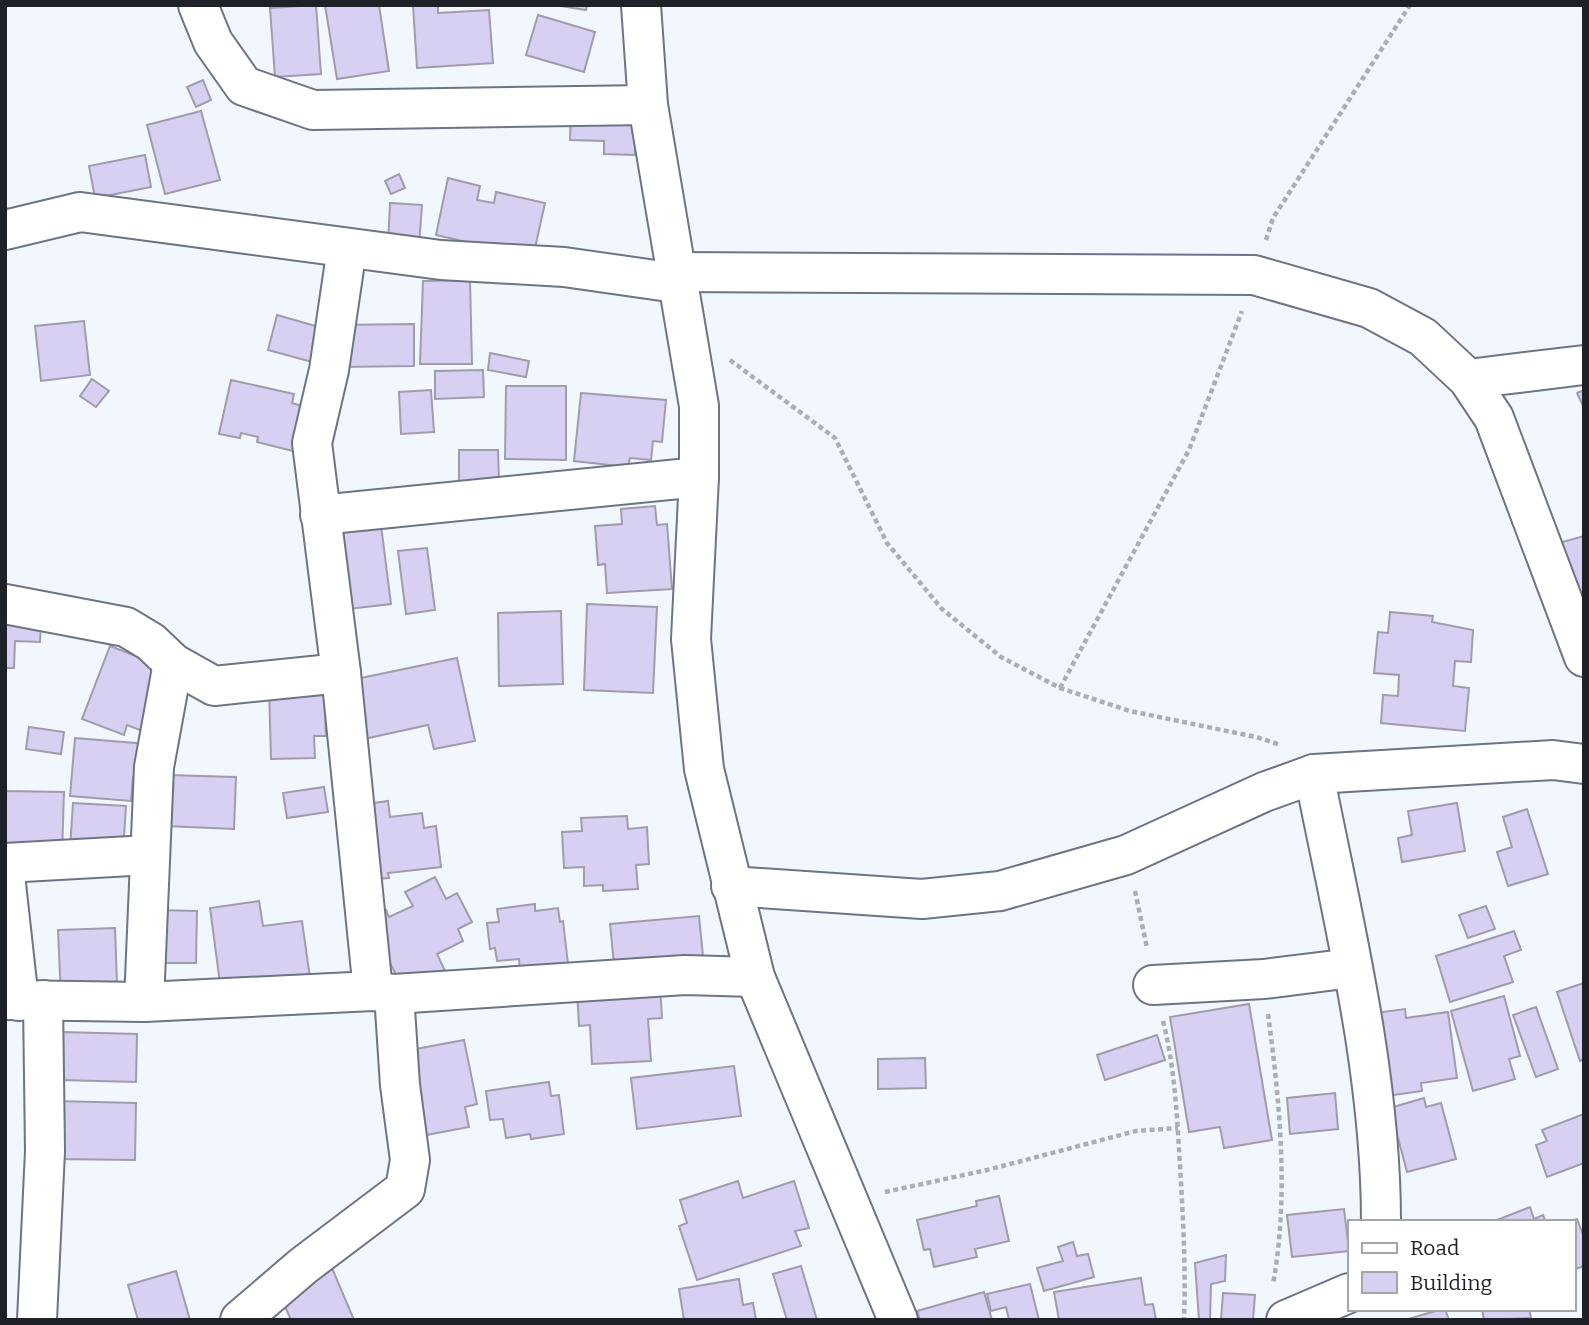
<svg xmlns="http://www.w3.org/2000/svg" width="1589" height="1325" font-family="Bitter,serif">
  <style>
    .building { fill: #d8d0f2; stroke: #a09cad; stroke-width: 2 }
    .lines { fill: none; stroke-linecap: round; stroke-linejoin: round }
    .minor-casing { stroke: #6d7483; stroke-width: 42 }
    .path { stroke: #abaeb5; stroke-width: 4.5; stroke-dasharray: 5 3.5; stroke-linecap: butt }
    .minor { stroke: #fff; stroke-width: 38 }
  </style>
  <rect width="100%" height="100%" fill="#f2f6fd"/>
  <g class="building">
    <polygon points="316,5 321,74 275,77 270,8"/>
    <polygon points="325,5 379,5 389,71 337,79"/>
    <polygon points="413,5 438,5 438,13 489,10 493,63 417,68"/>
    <polygon points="555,5 587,5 586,10"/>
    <polygon points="538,15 595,32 584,72 526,55"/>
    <polygon points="203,80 211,100 196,107 187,87"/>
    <polygon points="571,109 637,112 635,155 604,154 604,141 570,140"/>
    <polygon points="201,111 220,180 165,194 147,125"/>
    <polygon points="145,155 151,187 95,198 89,166"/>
    <polygon points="399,174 405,188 391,194 385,181"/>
    <polygon points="448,178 480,186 477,200 494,203 496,192 545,203 533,257 436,235"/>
    <polygon points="390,203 422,205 419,246 388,244"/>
    <polygon points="470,280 472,364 420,364 423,281"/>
    <polygon points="277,315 326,329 316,363 268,350"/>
    <polygon points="84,321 90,375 41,381 35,326"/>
    <polygon points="414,324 414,366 338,367 337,325"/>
    <polygon points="490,353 529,361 526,377 488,370"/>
    <polygon points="483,370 484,397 435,399 435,371"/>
    <polygon points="92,379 109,391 96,407 80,396"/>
    <polygon points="231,380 294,394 292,403 302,406 293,451 257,442 258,437 241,433 240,438 219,434"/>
    <polygon points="506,386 566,386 566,460 505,459"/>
    <polygon points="431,390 434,432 401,434 399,392"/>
    <polygon points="1584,390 1584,408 1577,393"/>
    <polygon points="581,393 666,400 662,442 653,441 651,460 630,458 628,467 574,461"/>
    <polygon points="459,450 498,450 499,482 459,483"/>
    <polygon points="655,506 657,525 667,524 672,589 607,593 605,564 598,565 595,526 622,524 621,509"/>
    <polygon points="381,525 391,604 340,610 330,531"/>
    <polygon points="1584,536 1584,592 1563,598 1548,546"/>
    <polygon points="427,548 435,610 406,614 398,551"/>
    <polygon points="587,604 657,607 653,693 584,690"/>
    <polygon points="561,611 563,684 499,686 498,613"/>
    <polygon points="1390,612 1433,616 1432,622 1473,630 1471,662 1455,661 1453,686 1469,688 1465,731 1381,723 1383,695 1398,696 1399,675 1374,673 1378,632 1388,633"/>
    <polygon points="5,618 41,620 40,642 15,641 14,668 5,668"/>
    <polygon points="110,646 164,667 140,730 127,725 124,735 82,719"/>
    <polygon points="457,658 475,741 434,749 428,725 364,739 351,680"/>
    <polygon points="324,687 326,736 314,736 315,758 271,759 269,688"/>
    <polygon points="29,727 64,732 61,754 26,749"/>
    <polygon points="75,738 147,744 144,778 133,777 131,801 70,796"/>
    <polygon points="167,775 236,777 234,829 165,826"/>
    <polygon points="324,787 328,812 287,818 283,793"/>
    <polygon points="5,791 64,792 62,855 5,854"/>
    <polygon points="388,801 390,817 422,813 424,828 436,826 441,867 388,873 389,878 362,880 353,806"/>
    <polygon points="73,803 126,806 123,852 70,849"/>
    <polygon points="1457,803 1465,851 1402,862 1398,838 1412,835 1408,811"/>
    <polygon points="1527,809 1548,874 1508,886 1497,852 1512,847 1503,817"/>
    <polygon points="627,816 628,829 647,827 649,864 636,865 638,889 603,891 603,885 584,886 584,867 564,868 562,832 582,831 581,818"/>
    <polygon points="435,877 446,899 457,893 472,922 458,929 463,941 437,954 447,975 407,995 391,965 383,969 369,919 386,910 389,917 413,906 405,892"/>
    <polygon points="259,901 263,926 302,921 310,978 221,991 210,908"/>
    <polygon points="535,904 535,911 558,908 560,922 563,921 568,964 520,970 519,959 497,961 495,948 490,949 487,923 499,922 497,909"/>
    <polygon points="1486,906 1495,929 1468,938 1459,915"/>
    <polygon points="156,910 197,911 196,963 154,963"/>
    <polygon points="699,916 704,966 615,975 610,924"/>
    <polygon points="115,928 117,984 61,997 58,930"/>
    <polygon points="1514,931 1521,950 1504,956 1513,982 1450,1002 1436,956"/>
    <polygon points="1584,983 1584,1059 1580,1061 1557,992"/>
    <polygon points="660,985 662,1018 648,1019 651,1061 592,1064 590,1025 579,1026 577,990"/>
    <polygon points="1504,996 1520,1056 1509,1059 1515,1079 1473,1091 1451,1011"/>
    <polygon points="1249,1004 1272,1140 1224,1148 1220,1127 1189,1132 1170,1017"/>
    <polygon points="1536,1007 1558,1069 1536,1077 1513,1015"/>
    <polygon points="1405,1009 1406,1018 1448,1012 1457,1078 1421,1083 1422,1091 1379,1097 1367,1014"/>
    <polygon points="62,1032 137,1034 136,1082 60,1080"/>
    <polygon points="1157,1035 1165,1060 1105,1080 1097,1055"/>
    <polygon points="464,1040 477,1104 465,1107 469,1127 421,1136 405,1051"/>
    <polygon points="925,1058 926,1088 878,1089 878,1059"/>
    <polygon points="734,1066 741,1116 637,1129 631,1078"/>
    <polygon points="549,1082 551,1096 559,1095 564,1134 531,1139 530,1134 506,1138 503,1119 490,1120 486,1091"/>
    <polygon points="1335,1093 1338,1129 1290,1134 1287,1098"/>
    <polygon points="1424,1098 1426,1107 1441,1103 1456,1159 1407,1172 1390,1108"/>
    <polygon points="55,1101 136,1103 135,1160 54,1159"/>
    <polygon points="1584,1114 1584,1163 1547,1177 1536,1145 1547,1141 1542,1130"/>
    <polygon points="738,1181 743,1198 794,1181 809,1228 795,1231 801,1246 697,1280 679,1226 687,1223 680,1200"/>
    <polygon points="999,1196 1009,1241 975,1249 977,1257 934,1267 930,1249 924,1250 917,1220 977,1206 976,1201"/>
    <polygon points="1530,1207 1534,1219 1543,1215 1546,1222 1492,1222"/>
    <polygon points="1344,1209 1349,1251 1292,1257 1287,1215"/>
    <polygon points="1577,1219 1584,1237 1584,1266 1573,1270 1573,1222 1569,1222"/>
    <polygon points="1073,1242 1077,1256 1088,1254 1094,1277 1044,1291 1037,1268 1063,1261 1058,1247"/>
    <polygon points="1226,1255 1225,1281 1211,1284 1210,1320 1199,1320 1195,1263"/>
    <polygon points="801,1266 817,1320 787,1320 773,1274"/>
    <polygon points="332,1268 354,1320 291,1320 278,1291"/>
    <polygon points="176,1271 190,1320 138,1320 128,1285"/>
    <polygon points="1141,1278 1145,1305 1153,1304 1156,1320 1059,1320 1054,1292"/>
    <polygon points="739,1279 743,1305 753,1303 756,1320 684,1320 679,1289"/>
    <polygon points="1030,1284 1039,1320 1009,1320 1006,1307 991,1311 987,1294"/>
    <polygon points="984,1292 992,1320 920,1320 917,1311"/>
    <polygon points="1223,1293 1255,1295 1253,1320 1221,1320"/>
    <polygon points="1445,1309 1449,1320 1405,1320 1442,1309"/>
    <polygon points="1482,1309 1529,1309 1531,1318 1484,1320"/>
  </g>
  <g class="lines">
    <g class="minor-casing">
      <g id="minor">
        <polyline points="198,5 213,42 244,86 313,110 648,105"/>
        <polyline points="641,5 648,105 699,406 699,477 691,639 704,769 755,977 898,1320"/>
        <polyline points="5,230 80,212 441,260 564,267 676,283"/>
        <polyline points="347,248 329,370 312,443 341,673 373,991"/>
        <polyline points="675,272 1254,275 1369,308 1423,337 1468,379 1494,418 1584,657"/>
        <polyline points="1468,379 1584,365"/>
        <polyline points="320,515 699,477"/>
        <polyline points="5,604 126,627 151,642 173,663 214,686 341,673"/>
        <path d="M1314 774C1343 921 1381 1071 1381 1222"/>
        <polyline points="5,863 149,855"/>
        <polyline points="5,875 19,1001"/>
        <polyline points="731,886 922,899 1000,891 1126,855 1264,792 1314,774 1553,760 1584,764"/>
        <polyline points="1153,985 1264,979 1352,968"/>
        <polyline points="5,1000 144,1002 373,991 394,994 685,975 755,977"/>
        <polyline points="144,1002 154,767 173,663"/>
        <polyline points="37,1320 45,1151 43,1000"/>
        <polyline points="240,1320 303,1266 405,1189 410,1160 400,1085 394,994"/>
        <polyline points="1286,1320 1349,1293"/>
      </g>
    </g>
    <g class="path">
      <polyline points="1266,240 1273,218 1410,5"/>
      <polyline points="730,360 835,438 887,543 942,609 1001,657 1060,688 1130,711 1256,737 1281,745"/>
      <polyline points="1060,688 1189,450 1242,311"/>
      <polyline points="1135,891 1147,948"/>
      <path d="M1268 1014C1280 1103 1289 1197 1273 1284"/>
      <path d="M1163 1021C1175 1068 1177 1117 1180 1165 1183 1217 1186 1268 1184 1320"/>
      <polyline points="885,1192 987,1170 1136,1131 1178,1128"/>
    </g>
    <use href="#minor" class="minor"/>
  </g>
  <rect width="1589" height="1325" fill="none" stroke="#1e2127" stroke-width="14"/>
  <rect x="1348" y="1220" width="228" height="91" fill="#ffffff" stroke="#a5a6a9" stroke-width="2"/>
  <rect x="1362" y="1243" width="35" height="10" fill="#ffffff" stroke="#a5a6a9" stroke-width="2"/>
  <text x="1410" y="1255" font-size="21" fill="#1e2127">Road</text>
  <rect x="1362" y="1272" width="35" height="21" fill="#d8d0f2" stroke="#a5a6a9" stroke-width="2"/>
  <text x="1410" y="1290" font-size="21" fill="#1e2127">Building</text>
</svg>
